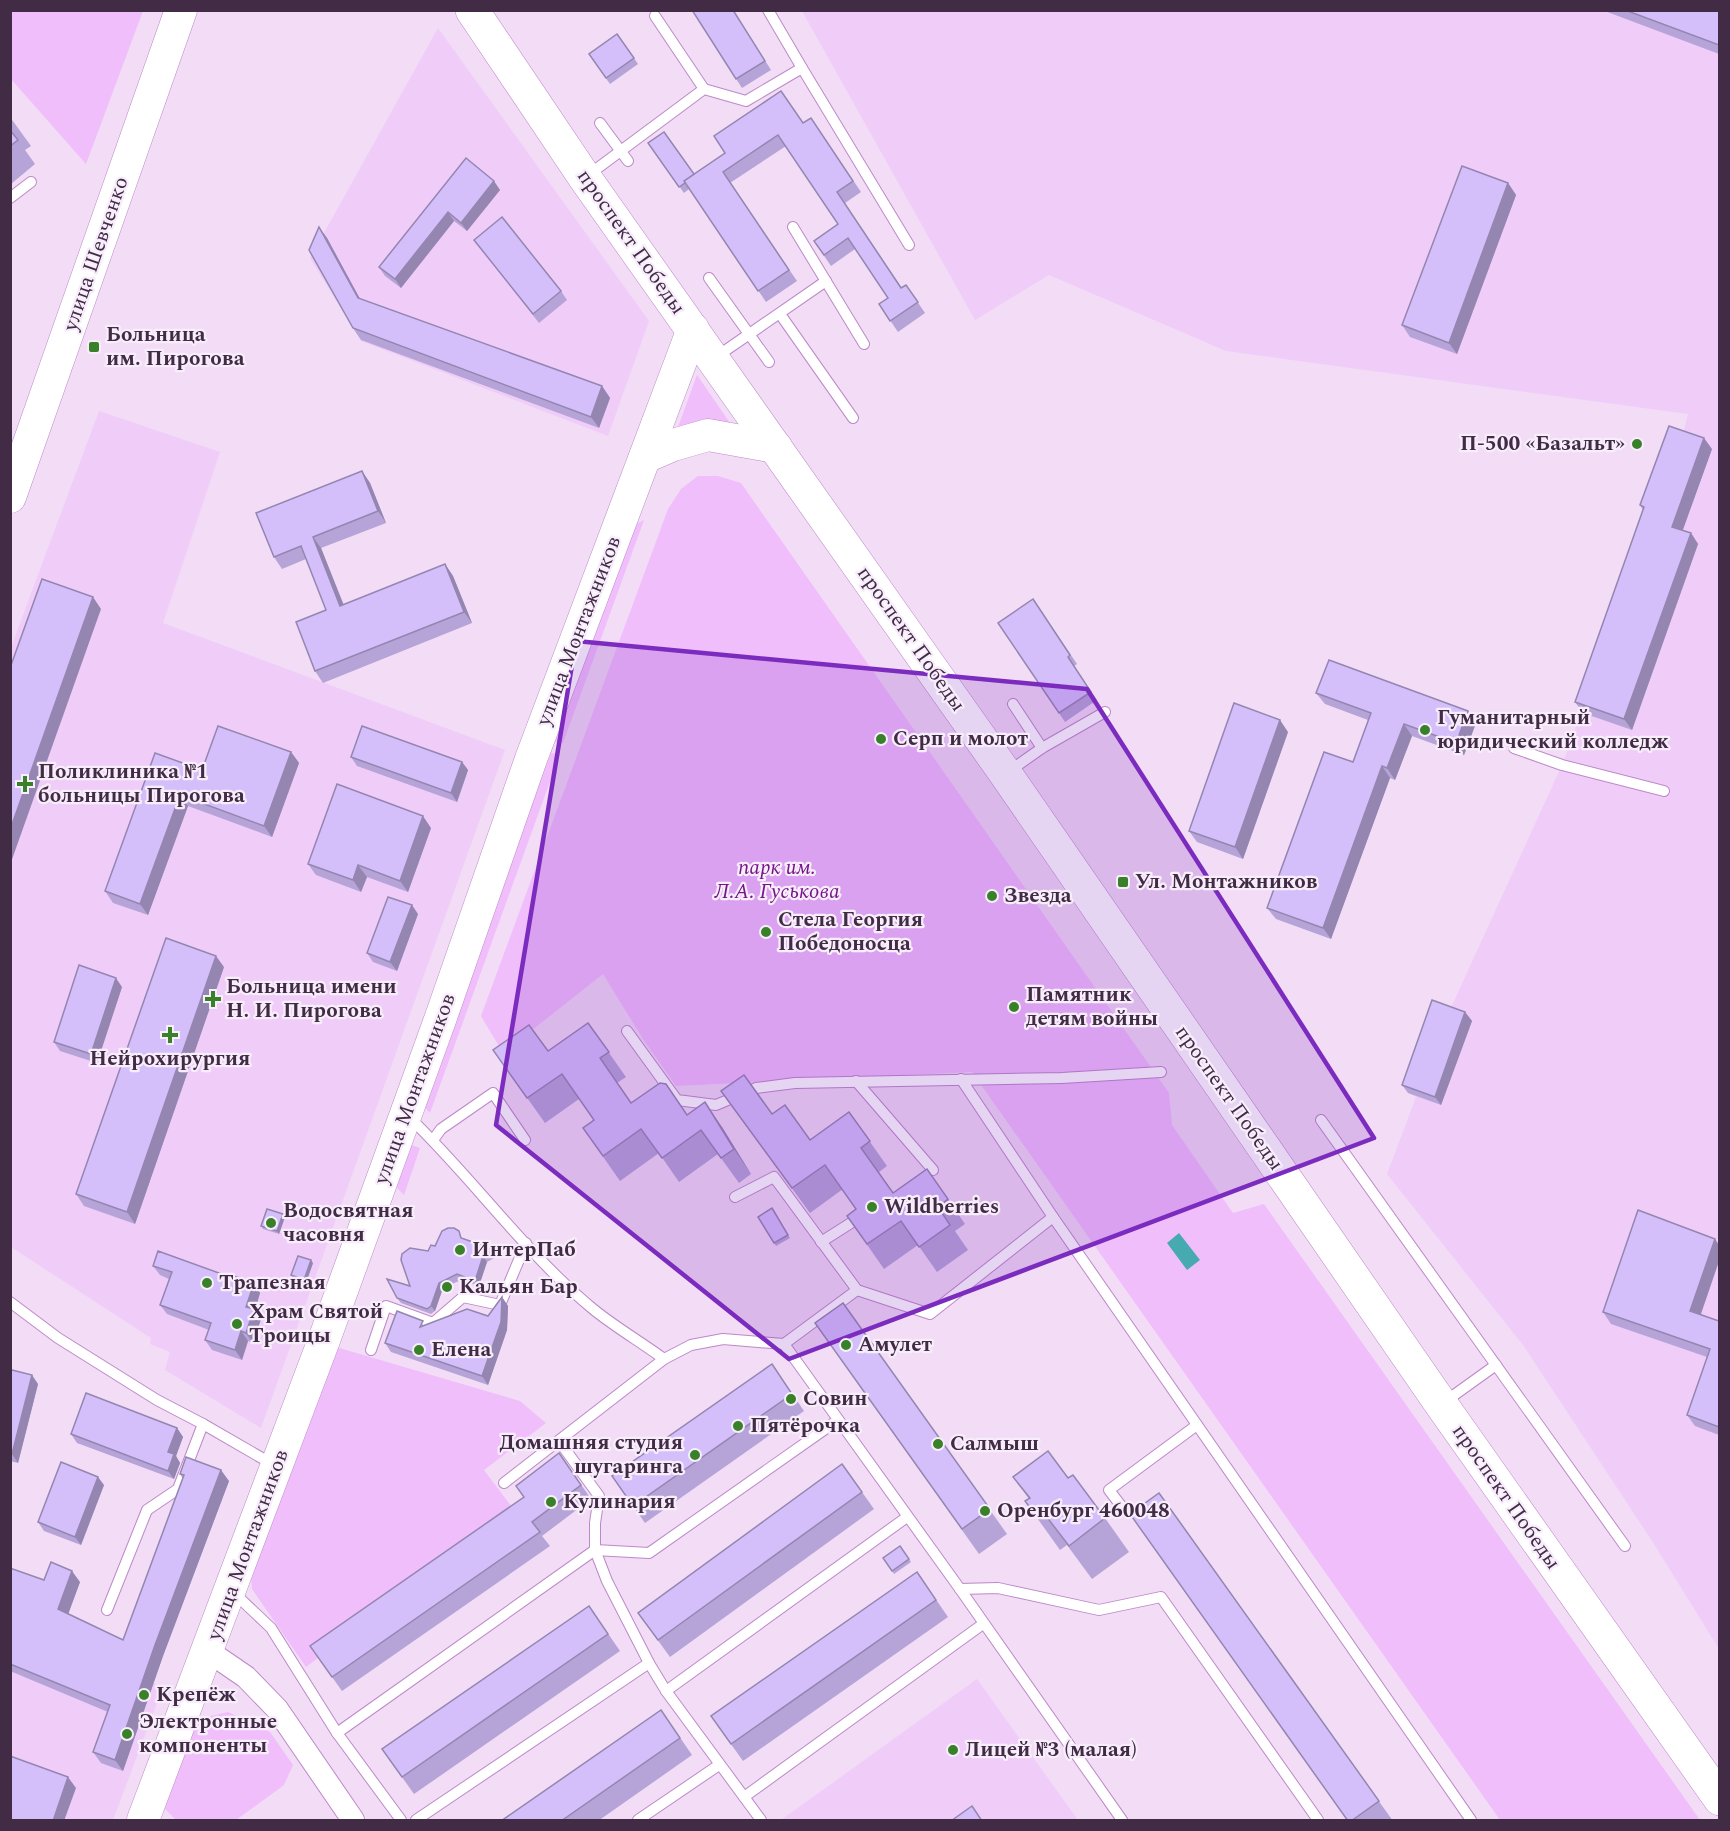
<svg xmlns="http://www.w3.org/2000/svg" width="1730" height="1831" font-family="Spectral,serif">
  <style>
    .built { fill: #f0cdf8 }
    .green { fill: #f1befc }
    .water { fill: #47aab0 }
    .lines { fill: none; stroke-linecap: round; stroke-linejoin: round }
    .service-casing { stroke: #bd89c8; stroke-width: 12 }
    .minor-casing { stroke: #bd89c8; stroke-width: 24 }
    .secondary-casing { stroke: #bd89c8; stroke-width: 33 }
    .primary-casing { stroke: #bd89c8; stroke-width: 34 }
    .service { stroke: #fff; stroke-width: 10 }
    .minor { stroke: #fff; stroke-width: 22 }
    .secondary { stroke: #fff; stroke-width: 32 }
    .primary { stroke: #fff; stroke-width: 33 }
    .wall { fill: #b6a4d8 }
    .shaded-wall { fill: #9486b0 }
    .building { fill: #d4bffb; stroke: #9486b0; stroke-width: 1.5 }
    .marked { fill: #7b2cbf; fill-opacity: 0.2; stroke: #7b2cbf; stroke-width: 4.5; stroke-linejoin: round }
    .poi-dot { fill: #388128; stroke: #f8edfb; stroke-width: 2 }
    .labels { text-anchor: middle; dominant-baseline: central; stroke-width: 4.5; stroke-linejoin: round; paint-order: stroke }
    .street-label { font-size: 21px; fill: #412b45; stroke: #f8edfb }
    .poi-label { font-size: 21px; font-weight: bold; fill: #412b45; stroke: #f8edfb; text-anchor: start }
    .park-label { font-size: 21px; font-style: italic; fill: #751587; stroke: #f8edfb }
  </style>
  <rect width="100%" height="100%" fill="#f2dcf6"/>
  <g class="built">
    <polygon points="802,11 1719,11 1719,1649 1654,1544 1523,1345 1387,1174 1416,1097 1408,1093 1449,1012 1562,765 1682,438 1688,414 1226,351 1049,275 975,320"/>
    <polygon points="438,28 649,321 608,436 361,341 310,258"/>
    <polygon points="99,411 220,452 163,623 505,750 261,1428 165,1370 170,1352 150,1344 151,1338 11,1247 10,650"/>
    <polygon points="10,1632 163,1687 113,1820 11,1820"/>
    <polygon points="977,1679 1078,1820 781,1820"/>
  </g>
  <g class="green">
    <polygon points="10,11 143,11 86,164 11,79"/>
    <polygon points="697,375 730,423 678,427"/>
    <polygon points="698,476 718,476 741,483 1169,1093 1172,1125 1233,1213 1264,1204 1700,1820 1500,1820 972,1072 676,1086 643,1039 603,974 503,1053 481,1016 668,509 681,489"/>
    <polygon points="644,520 563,743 555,742 634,525"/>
    <polygon points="551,753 560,754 430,1113 423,1106 421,1101"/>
    <polygon points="412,1145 420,1148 404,1195 394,1185 405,1149"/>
    <polygon points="336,1347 520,1401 546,1423 484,1470 515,1511 306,1667 252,1589 251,1577"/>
    <polygon points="228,1712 270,1732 293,1765 284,1785 236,1820 176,1820 164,1808 194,1720"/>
  </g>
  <polygon class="water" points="1179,1233 1200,1260 1187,1270 1167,1243"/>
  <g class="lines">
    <g class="service-casing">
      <g id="service">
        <polyline points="768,10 802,68"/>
        <polyline points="655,16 704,89"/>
        <polyline points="600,123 628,161"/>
        <polyline points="587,176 704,89 746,101 802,68 909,245"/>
        <polyline points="10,198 31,182"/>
        <polyline points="793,227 864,344"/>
        <polyline points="709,278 769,362"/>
        <polyline points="780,314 853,418"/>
        <polyline points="716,357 826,281"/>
        <polyline points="1013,704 1042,748"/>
        <polyline points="1514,748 1562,765 1664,791"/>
        <polyline points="1008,772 1042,748 1105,712"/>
        <polyline points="627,1031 677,1100 716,1105 756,1088 795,1083 1062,1078 1161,1072"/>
        <polyline points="961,1079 1053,1217 1471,1820"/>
        <polyline points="856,1081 933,1170"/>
        <path d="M408 1116C472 1177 525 1253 593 1309 615 1327 641 1342 664 1359L691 1345 723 1339 784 1344 857 1290"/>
        <polyline points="1321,1120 1625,1546"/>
        <polyline points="433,1140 441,1129 493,1093 525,1140"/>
        <polyline points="735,1197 774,1177 857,1290 930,1314 1053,1217"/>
        <polyline points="821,1242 854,1221"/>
        <polyline points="10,1302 58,1338 157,1400 203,1424 274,1465"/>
        <polyline points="784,1344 960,1589 1122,1820"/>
        <polyline points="371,1350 386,1306 433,1323 463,1297 500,1305 526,1243"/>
        <polyline points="1443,1403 1496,1365"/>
        <polyline points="559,1441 599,1496 595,1523 595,1550 607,1581 649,1663 666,1691 761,1820"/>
        <polyline points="504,1483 664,1359"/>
        <polyline points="1125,1511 1109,1490 1197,1425"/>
        <polyline points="960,1589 998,1588 1099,1610 1161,1597 1318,1820"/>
        <polyline points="233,1592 271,1628 337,1733 401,1820"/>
        <polyline points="107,1610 147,1510 178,1489 203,1424"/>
        <polyline points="666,1691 907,1517"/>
        <polyline points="337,1733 595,1550 649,1553 838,1420"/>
        <polyline points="744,1797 983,1624"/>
        <polyline points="416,1820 649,1663"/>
        <polyline points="638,1820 719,1765"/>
      </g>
    </g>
    <g class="minor-casing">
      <polyline id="minor" points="208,1651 246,1677 277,1709 353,1820"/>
    </g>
    <g class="secondary-casing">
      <g id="secondary">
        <polyline points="645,457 673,445 708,435 776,447"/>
        <polyline points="10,497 181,10"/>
        <polyline points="143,1820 324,1340 441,1017 531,759 693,329"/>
      </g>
    </g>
    <g class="primary-casing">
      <polyline id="primary" points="472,10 585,178 1005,773 1441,1404 1720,1799"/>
    </g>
    <use href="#service" class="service"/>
    <use href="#minor" class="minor"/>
    <use href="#secondary" class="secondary"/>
    <use href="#primary" class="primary"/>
  </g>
  <g class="wall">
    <polygon points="692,10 733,10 771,70 742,88"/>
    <polygon points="1602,10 1719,10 1719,54"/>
    <polygon points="617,34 638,64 610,84 589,54"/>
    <polygon points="10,117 31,146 25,150 35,164 11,184"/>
    <polygon points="811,118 861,192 845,203 902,288 906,285 925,313 898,332 879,304 888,298 855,249 831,266 814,241 838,224 786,146 730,183 797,281 766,302 689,189 684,193 648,143 694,174 803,123"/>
    <polygon points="466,158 500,190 467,231 454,221 401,288 385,276 379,267"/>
    <polygon points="1508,183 1516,195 1457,354 1410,337 1402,325"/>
    <polygon points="319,227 327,238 360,299 602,386 610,398 599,428 361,340 353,328"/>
    <polygon points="474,240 561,291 567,300 539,323"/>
    <polygon points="1712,449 1682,531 1691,533 1698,544 1632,730 1583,713 1575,702 1643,510 1640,505"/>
    <polygon points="362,471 370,483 386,523 321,548 343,605 445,564 453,576 472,623 323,683 315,671 326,610 306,559 282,569 274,557"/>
    <polygon points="1033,599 1077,664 1074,666 1097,700 1065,722 998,623"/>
    <polygon points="1316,693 1468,711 1476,723 1464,755 1412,736 1395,780 1390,778 1331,939 1276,919 1267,908 1353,762 1368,720 1325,704"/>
    <polygon points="1288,732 1243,859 1197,842 1189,831"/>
    <polygon points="291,752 299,763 272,837 188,806 148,915 113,903 105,891 155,753 202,770"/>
    <polygon points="351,757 462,762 468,770 457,802 357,766"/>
    <polygon points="431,828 408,892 367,877 361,892 316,875 308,864"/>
    <polygon points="418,914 397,971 373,962 367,953"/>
    <polygon points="224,967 135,1224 84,1206 76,1194"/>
    <polygon points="122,987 97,1063 60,1051 54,1042"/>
    <polygon points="1465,1012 1472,1021 1441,1105 1408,1093 1402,1085"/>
    <polygon points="588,1023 626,1077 617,1083 631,1103 687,1115 722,1127 751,1174 739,1183 718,1154 679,1182 659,1153 620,1181 583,1128 594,1120 579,1099 545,1123 493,1050 548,1051"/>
    <polygon points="721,1091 772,1114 810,1140 849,1112 887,1166 879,1172 893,1193 927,1169 965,1224 955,1231 968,1250 937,1272 918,1245 884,1269 847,1216 856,1209 843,1189 810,1213"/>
    <polygon points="772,1208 790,1238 776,1246 758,1217"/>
    <polygon points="285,1217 279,1234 263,1229 261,1226"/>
    <polygon points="463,1238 496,1250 500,1255 487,1262 479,1286 461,1280 443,1288 435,1311 431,1314 401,1303 397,1298 410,1286 428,1251 435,1246"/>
    <polygon points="1719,1261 1701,1314 1719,1321 1719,1435 1695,1426 1687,1415 1707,1357 1611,1324 1603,1312"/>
    <polygon points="313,1263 306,1283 293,1278 291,1275"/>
    <polygon points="153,1266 230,1277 254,1283 260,1293 255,1310 261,1319 253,1343 248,1341 242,1360 212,1350 205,1340 209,1330 167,1314 160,1305 169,1279 160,1275"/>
    <polygon points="502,1297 508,1306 507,1330 488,1385 391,1352 385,1343 425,1325 488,1316"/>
    <polygon points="843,1303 1007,1534 979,1554 815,1323"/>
    <polygon points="772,1364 804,1411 645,1523 612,1476"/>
    <polygon points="10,1374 38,1384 18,1463 10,1461"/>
    <polygon points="177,1428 183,1437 176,1456 180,1463 174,1479 77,1443 71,1434"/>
    <polygon points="559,1453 591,1499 542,1536 550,1546 342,1691 310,1646 524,1497"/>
    <polygon points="842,1464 874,1509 670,1657 638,1613"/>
    <polygon points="180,1474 229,1481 163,1656 123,1771 101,1763 93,1752 108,1712 10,1671 10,1568 44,1580 80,1582 68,1614 123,1640 183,1479"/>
    <polygon points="1013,1477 1068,1478 1105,1518 1129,1552 1092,1579 1067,1545 1060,1550 1025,1501 1029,1499"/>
    <polygon points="104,1485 81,1545 44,1531 38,1522"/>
    <polygon points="1159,1493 1393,1821 1348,1821"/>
    <polygon points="900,1546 911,1562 894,1574 883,1558"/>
    <polygon points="917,1572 948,1617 743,1761 711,1716"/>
    <polygon points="589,1606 620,1651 414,1794 382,1749"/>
    <polygon points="661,1710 692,1755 598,1821 501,1821"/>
  </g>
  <g class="shaded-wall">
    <polygon points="494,181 500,190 467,231 461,223"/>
    <polygon points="1508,183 1516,195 1457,354 1449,343"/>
    <polygon points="448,212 454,221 401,288 395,279"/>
    <polygon points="319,227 327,238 366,310 358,298"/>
    <polygon points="602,386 610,398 599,428 591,417"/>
    <polygon points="1704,438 1712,449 1680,538 1672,527"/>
    <polygon points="362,471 370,483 386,523 378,511"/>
    <polygon points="1691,533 1698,544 1632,730 1624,719"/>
    <polygon points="313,537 321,548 349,618 340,606"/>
    <polygon points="445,564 453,576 472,623 464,612"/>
    <polygon points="93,597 101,609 10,865 10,830"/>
    <polygon points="1468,711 1476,723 1464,755 1456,743"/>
    <polygon points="1280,720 1288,732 1243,859 1235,847"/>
    <polygon points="1404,724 1412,736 1395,780 1387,768"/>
    <polygon points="291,752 299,763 272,837 264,826"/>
    <polygon points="462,762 468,770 457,802 451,793"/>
    <polygon points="1382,766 1390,778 1331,939 1323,928"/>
    <polygon points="180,795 188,806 148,915 140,904"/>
    <polygon points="423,816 431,828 408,892 400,881"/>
    <polygon points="358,865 367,877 361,892 353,880"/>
    <polygon points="412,905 418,914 397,971 390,962"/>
    <polygon points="216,956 224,967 135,1224 127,1212"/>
    <polygon points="116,978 122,987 97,1063 91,1054"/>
    <polygon points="1465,1012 1472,1021 1441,1105 1435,1097"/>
    <polygon points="705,1102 722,1127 751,1174 734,1149"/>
    <polygon points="283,1214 285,1217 279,1234 277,1231"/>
    <polygon points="1715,1239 1719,1245 1719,1261 1698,1322 1690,1311"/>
    <polygon points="483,1256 487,1262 479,1286 475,1281"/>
    <polygon points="311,1260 313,1263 306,1283 304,1280"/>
    <polygon points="254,1283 260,1293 255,1310 261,1319 253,1343 246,1333 246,1307"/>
    <polygon points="439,1283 443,1288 435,1311 431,1306"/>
    <polygon points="502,1297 508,1306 507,1330 488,1385 482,1376"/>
    <polygon points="241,1331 248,1341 242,1360 235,1350"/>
    <polygon points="32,1375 38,1384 18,1463 12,1454"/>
    <polygon points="177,1428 183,1437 176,1456 180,1463 174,1479 168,1471 168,1452"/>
    <polygon points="221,1470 229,1481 163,1656 123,1771 115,1760 155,1645"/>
    <polygon points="98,1477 104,1485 81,1545 75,1537"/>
    <polygon points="72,1571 80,1582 66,1620 58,1609"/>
    <polygon points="68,1777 76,1788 64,1821 53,1821"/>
  </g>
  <g class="building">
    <polygon points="692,10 733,10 765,61 736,79"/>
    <polygon points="1625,10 1719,10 1719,45"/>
    <polygon points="617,34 634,58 606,78 589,54"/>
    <polygon points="781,91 803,123 811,118 853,181 837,192 901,288 906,285 918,302 890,321 879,304 888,298 848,238 824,255 814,241 838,224 778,135 723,172 789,270 758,291 684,181 725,153 714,136"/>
    <polygon points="10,130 18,140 10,146"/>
    <polygon points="664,132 694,174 684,181 685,183 679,187 648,143"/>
    <polygon points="466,158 494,181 461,223 448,212 395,279 379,267"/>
    <polygon points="1462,166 1508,183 1449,343 1402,325"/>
    <polygon points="502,217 561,291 533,314 474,240"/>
    <polygon points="319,227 358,298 602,386 591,417 353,328 309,250"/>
    <polygon points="1669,426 1704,438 1672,527 1691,533 1624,719 1575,702 1644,507 1640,505"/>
    <polygon points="362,471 378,511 313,537 340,606 445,564 464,612 315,671 296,622 326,610 301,546 274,557 256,513"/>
    <polygon points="42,579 93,597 10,830 10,668"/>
    <polygon points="1033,599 1070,655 1068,657 1091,692 1059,713 998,623"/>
    <polygon points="1329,660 1468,711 1456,743 1404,724 1387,768 1382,766 1323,928 1267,908 1324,752 1353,762 1371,713 1316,693"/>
    <polygon points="1234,703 1280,720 1235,847 1189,831"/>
    <polygon points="218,726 291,752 264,826 180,795 140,904 105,891 155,753 202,770"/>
    <polygon points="362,726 462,762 451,793 351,757"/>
    <polygon points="337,784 423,816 400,881 358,865 353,880 308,864"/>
    <polygon points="388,897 412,905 390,962 367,953"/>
    <polygon points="166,938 216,956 127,1212 76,1194"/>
    <polygon points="79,965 116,978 91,1054 54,1042"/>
    <polygon points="1432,1000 1465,1012 1435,1097 1402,1085"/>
    <polygon points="588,1023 609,1052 600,1058 631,1103 660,1083 666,1084 687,1115 705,1102 734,1149 721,1158 701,1130 662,1158 641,1129 603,1156 583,1128 594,1120 562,1074 527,1098 493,1050 529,1025 548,1051"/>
    <polygon points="744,1075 772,1114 785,1105 810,1140 849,1112 870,1141 861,1148 893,1193 927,1169 948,1199 938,1207 950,1225 919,1247 901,1221 867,1244 847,1216 856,1209 825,1165 792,1188 721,1091"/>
    <polygon points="772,1208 788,1235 774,1243 758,1217"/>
    <polygon points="267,1209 283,1214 277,1231 261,1226"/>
    <polygon points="1638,1210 1715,1239 1690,1311 1719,1321 1719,1427 1687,1415 1710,1349 1603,1312"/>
    <polygon points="448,1228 454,1228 459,1231 461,1238 496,1250 483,1256 475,1281 457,1274 439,1283 431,1306 427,1309 397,1298 387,1279 410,1286 401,1260 402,1254 410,1248 428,1251 431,1245 435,1246 442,1231"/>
    <polygon points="158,1251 230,1277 231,1275 254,1283 246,1307 254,1309 246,1333 241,1331 235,1350 205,1340 211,1323 160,1305 172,1272 153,1266"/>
    <polygon points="298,1256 311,1260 304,1280 291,1275"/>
    <polygon points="502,1297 501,1322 482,1376 385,1343 397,1311 423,1321 420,1327 467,1309 488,1316"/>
    <polygon points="843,1303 990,1509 962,1529 815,1323"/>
    <polygon points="772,1364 792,1394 633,1506 612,1476"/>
    <polygon points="12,1370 32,1375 12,1454 10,1454 10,1374"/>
    <polygon points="86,1393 177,1428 168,1452 174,1454 168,1471 71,1434"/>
    <polygon points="1048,1451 1068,1478 1073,1475 1105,1518 1069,1546 1043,1512 1037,1517 1025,1501 1030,1498 1013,1477"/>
    <polygon points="559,1453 581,1485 532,1522 540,1532 332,1677 310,1646 524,1497 516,1486"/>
    <polygon points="186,1457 221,1470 155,1645 115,1760 93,1752 110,1705 10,1664 10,1568 44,1580 51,1562 72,1571 58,1609 123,1640 184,1475 180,1474"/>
    <polygon points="61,1462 98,1477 75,1537 38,1522"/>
    <polygon points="842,1464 862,1492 658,1640 638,1613"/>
    <polygon points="1159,1493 1379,1801 1351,1821 1348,1821 1130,1514"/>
    <polygon points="900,1546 909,1559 892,1571 883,1558"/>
    <polygon points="917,1572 936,1600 731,1744 711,1716"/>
    <polygon points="589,1606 608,1634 402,1777 382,1749"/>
    <polygon points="661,1710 680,1738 561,1821 501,1821"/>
    <polygon points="10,1756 68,1777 53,1821 10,1820"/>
    <polygon points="972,1806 982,1821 951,1821"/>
  </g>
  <path class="marked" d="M576 641 1087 689 1374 1138 789 1359 496 1125Z"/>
  <g class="poi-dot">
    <rect x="88" y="341" width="12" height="12" rx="3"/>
    <circle cx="1637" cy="444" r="6"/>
    <circle cx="1425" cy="730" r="6"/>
    <circle cx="881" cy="739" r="6"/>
    <path d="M22 775h6v6h6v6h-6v6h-6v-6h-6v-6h6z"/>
    <rect x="1117" y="876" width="12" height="12" rx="3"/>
    <circle cx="992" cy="896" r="6"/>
    <circle cx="766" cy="932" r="6"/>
    <path d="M210 990h6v6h6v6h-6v6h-6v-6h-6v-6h6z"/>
    <circle cx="1014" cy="1007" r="6"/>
    <path d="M167 1026h6v6h6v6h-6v6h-6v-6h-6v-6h6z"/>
    <circle cx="872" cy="1207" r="6"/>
    <circle cx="271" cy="1223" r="6"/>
    <circle cx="460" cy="1250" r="6"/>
    <circle cx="207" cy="1283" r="6"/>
    <circle cx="447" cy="1287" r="6"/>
    <circle cx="237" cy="1324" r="6"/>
    <circle cx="846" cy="1345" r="6"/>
    <circle cx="419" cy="1350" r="6"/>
    <circle cx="791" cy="1399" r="6"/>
    <circle cx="738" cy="1426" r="6"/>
    <circle cx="938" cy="1444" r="6"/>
    <circle cx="695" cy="1455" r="6"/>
    <circle cx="551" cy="1502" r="6"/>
    <circle cx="985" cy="1511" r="6"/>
    <circle cx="144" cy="1695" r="6"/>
    <circle cx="127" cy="1734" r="6"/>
    <circle cx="953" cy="1750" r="6"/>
  </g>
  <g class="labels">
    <g class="street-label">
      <text transform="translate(631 242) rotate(55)">проспект Победы</text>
      <text transform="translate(96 254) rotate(-71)">улица Шевченко</text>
      <text transform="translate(579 631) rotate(-69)">улица Монтажников</text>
      <text transform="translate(911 639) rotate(55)">проспект Победы</text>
      <text transform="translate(415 1089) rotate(-70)">улица Монтажников</text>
      <text transform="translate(1229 1098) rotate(55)">проспект Победы</text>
      <text transform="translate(1506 1497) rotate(55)">проспект Победы</text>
      <text transform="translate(248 1545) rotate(-70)">улица Монтажников</text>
    </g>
    <g class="poi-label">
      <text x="106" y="335">Больница<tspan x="106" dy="24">им. Пирогова</tspan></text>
      <text x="1625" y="444" text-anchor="end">П-500 «Базальт»</text>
      <text x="1437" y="718">Гуманитарный<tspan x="1437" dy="24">юридический колледж</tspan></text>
      <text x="893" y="739">Серп и молот</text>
      <text x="38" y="772">Поликлиника №1<tspan x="38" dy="24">больницы Пирогова</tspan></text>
      <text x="1135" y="882">Ул. Монтажников</text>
      <text x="1004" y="896">Звезда</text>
      <text x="778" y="920">Стела Георгия<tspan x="778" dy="24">Победоносца</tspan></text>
      <text x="226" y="987">Больница имени<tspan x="226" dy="24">Н. И. Пирогова</tspan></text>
      <text x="1026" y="995">Памятник<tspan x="1026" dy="24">детям войны</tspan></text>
      <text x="170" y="1059" text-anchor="middle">Нейрохирургия</text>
      <text x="884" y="1207">Wildberries</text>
      <text x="283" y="1211">Водосвятная<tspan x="283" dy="24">часовня</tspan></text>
      <text x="472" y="1250">ИнтерПаб</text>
      <text x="219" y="1283">Трапезная</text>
      <text x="459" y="1287">Кальян Бар</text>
      <text x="249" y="1312">Храм Святой<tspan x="249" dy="24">Троицы</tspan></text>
      <text x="858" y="1345">Амулет</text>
      <text x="431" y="1350">Елена</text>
      <text x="803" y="1399">Совин</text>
      <text x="750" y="1426">Пятёрочка</text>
      <text x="683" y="1443" text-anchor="end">Домашняя студия<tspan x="683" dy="24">шугаринга</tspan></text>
      <text x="950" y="1444">Салмыш</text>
      <text x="563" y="1502">Кулинария</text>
      <text x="997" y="1511">Оренбург 460048</text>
      <text x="156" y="1695">Крепёж</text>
      <text x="139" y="1722">Электронные<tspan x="139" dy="24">компоненты</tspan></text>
      <text x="965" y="1750">Лицей №3 (малая)</text>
    </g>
    <g class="park-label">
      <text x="777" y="868">парк им.<tspan x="777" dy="24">Л.А. Гуськова</tspan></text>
    </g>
  </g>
  <rect width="1730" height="1831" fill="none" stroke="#412b45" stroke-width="24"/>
</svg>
